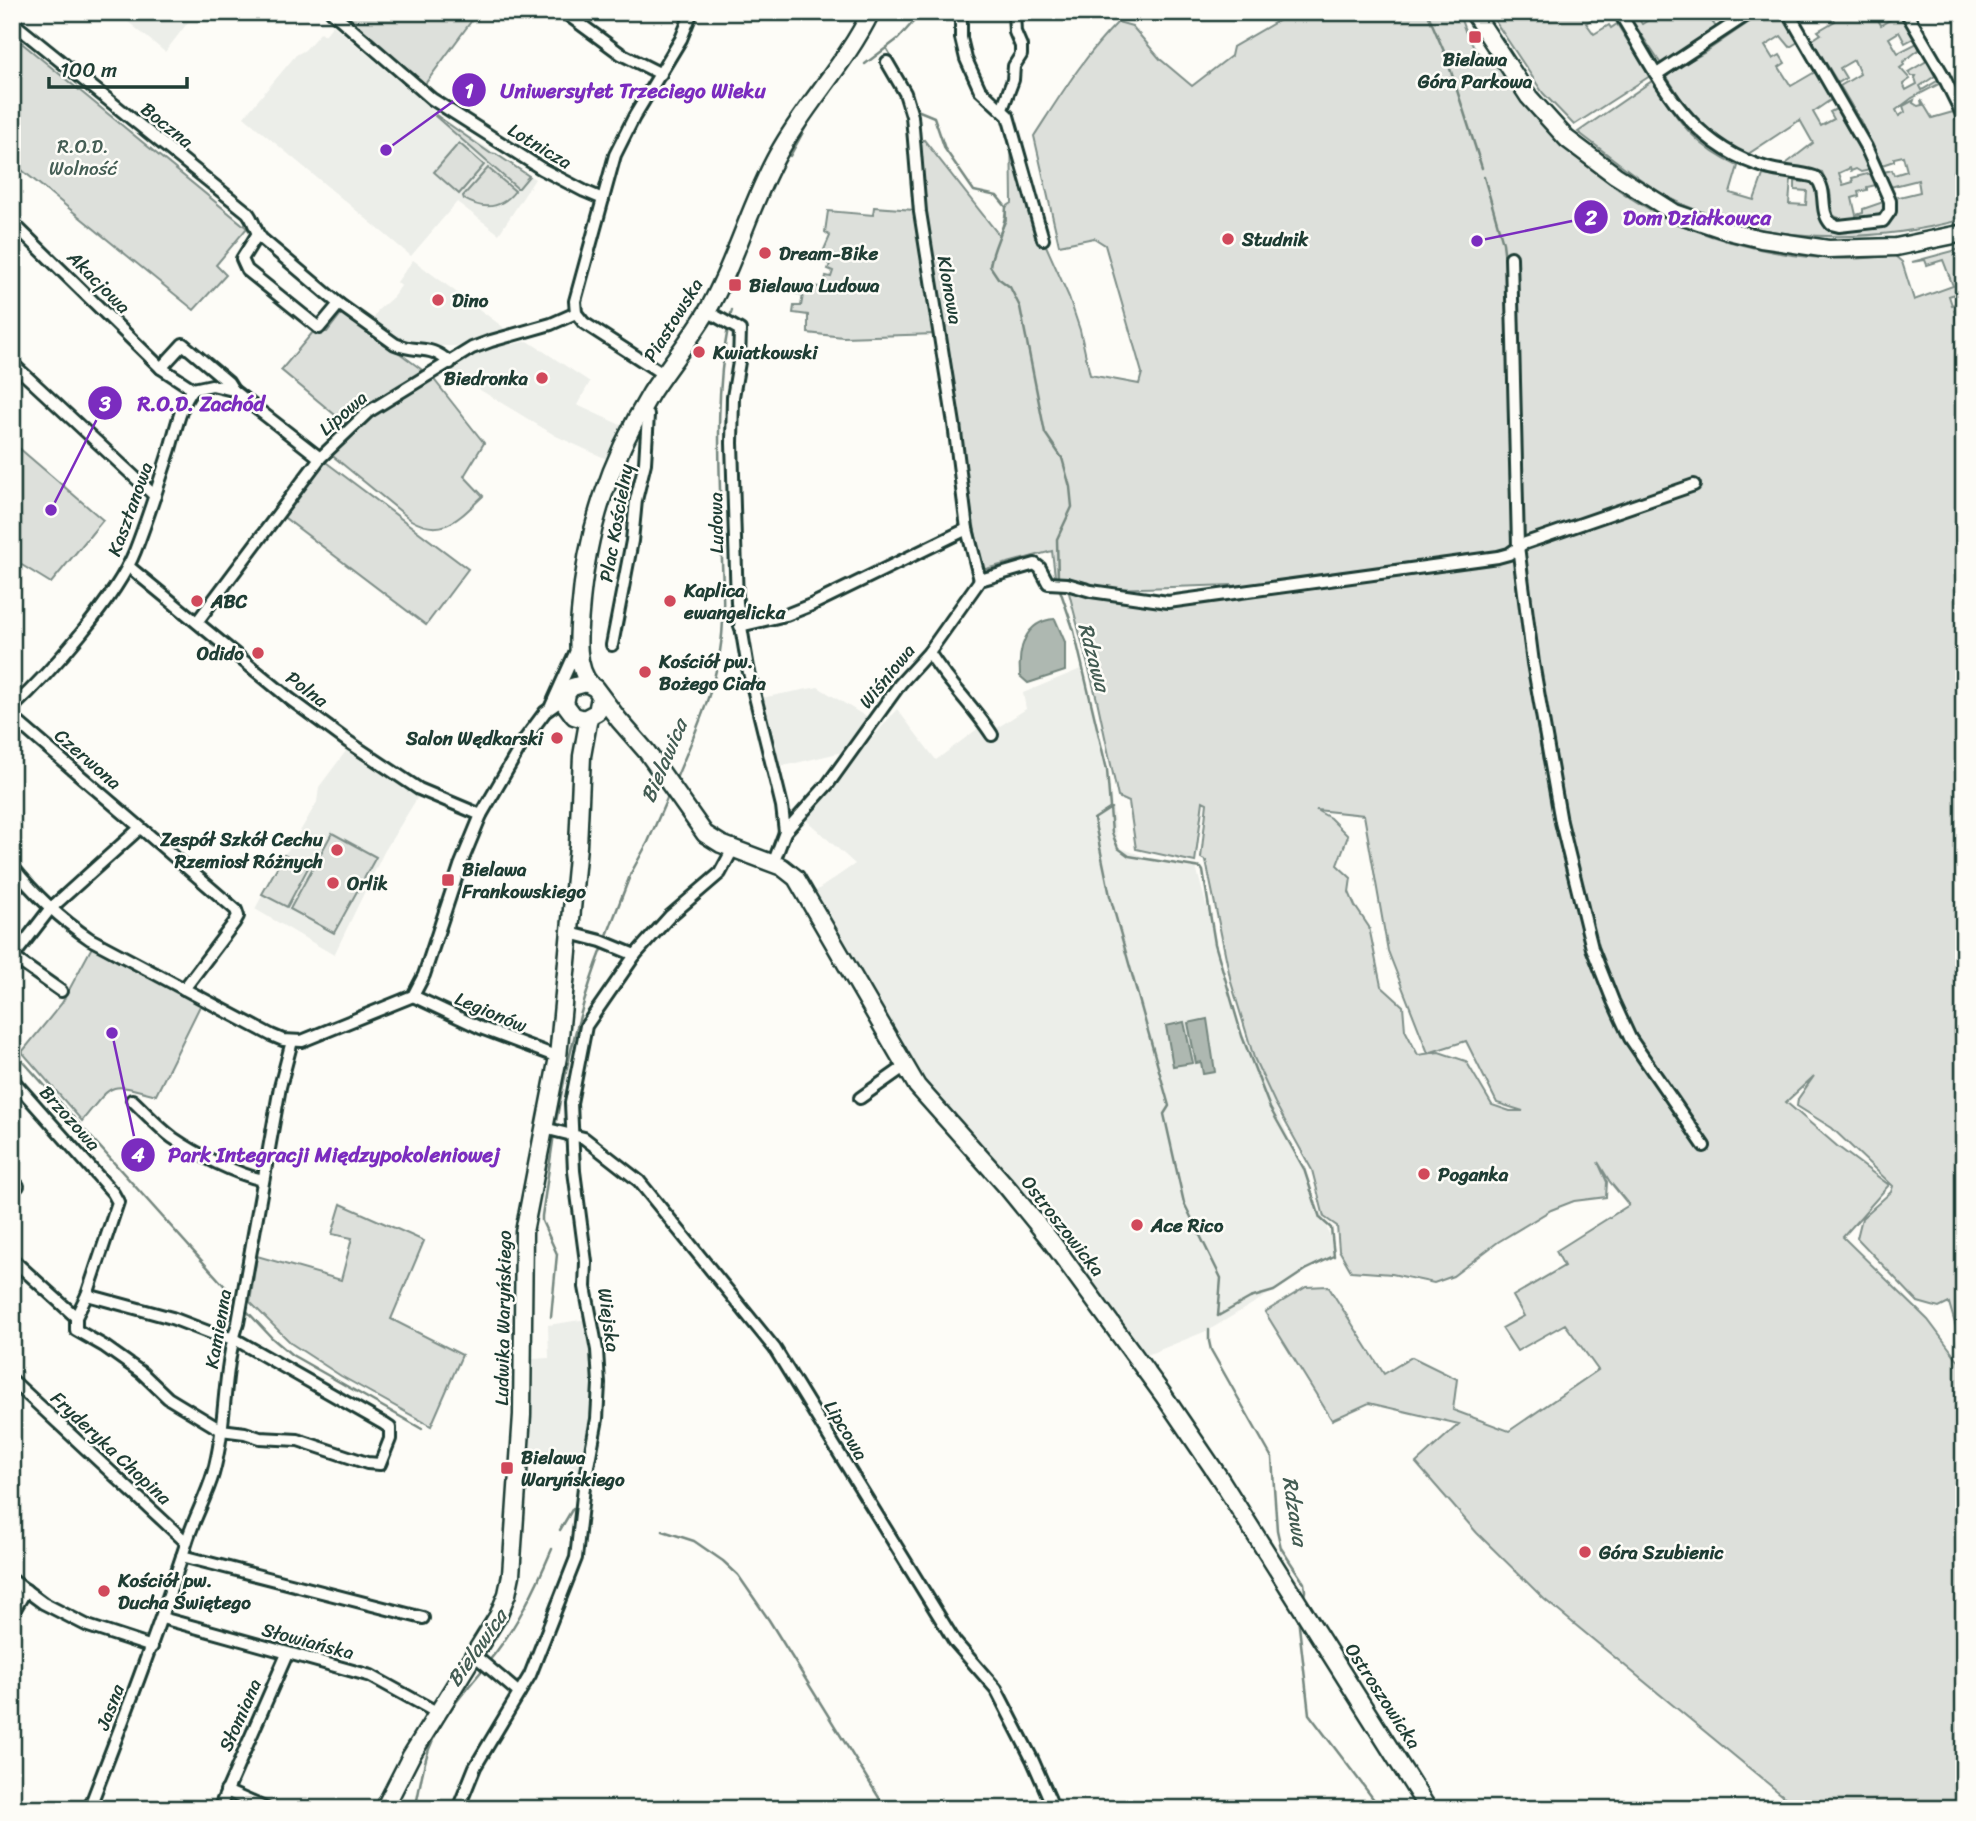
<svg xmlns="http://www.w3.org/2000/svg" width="1976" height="1821" font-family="Sriracha,sans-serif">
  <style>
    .built { fill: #eceee9 }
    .green { fill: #dde0db; stroke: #7e8e88; stroke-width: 2; fill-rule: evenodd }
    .water { fill: #aeb8b1; stroke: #75877f; stroke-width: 2 }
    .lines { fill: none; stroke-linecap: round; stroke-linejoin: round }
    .stream { stroke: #75877f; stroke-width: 2.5 }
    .street-casing { stroke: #1f3d34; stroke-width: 16 }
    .secondary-casing { stroke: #1f3d34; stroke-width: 21 }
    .street { stroke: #fdfcf7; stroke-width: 10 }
    .secondary { stroke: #fdfcf7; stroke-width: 16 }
    .poi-dot { fill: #d1495b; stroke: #fdfcf7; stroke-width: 2.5 }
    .labels { text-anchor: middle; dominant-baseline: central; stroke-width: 5; stroke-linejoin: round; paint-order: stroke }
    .poi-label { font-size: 19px; font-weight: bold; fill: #1f3d34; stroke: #fdfcf7; text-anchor: start }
    .street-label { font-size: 19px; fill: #1f3d34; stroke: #fdfcf7 }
    .park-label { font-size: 19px; fill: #455e55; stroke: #fdfcf7 }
    .water-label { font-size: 21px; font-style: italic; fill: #435c53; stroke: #fdfcf7 }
    .leader { fill: none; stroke: #7b2cbf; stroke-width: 2.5 }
    .callout-dot { fill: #7b2cbf; stroke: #fdfcf7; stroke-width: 2.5 }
    .mark-label { font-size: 21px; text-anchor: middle; font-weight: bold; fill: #fff }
    .callout-label { font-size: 21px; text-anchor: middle; font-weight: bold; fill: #7b2cbf; stroke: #fdfcf7; stroke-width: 5; stroke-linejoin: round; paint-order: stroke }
  </style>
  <rect width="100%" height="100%" fill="#fdfcf7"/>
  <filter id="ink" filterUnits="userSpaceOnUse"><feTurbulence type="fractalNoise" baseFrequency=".0143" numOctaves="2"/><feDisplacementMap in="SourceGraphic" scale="14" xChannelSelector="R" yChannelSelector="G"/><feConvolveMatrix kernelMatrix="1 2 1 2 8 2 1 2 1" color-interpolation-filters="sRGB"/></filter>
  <g filter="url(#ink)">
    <g class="built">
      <polygon points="116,12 196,12 165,52"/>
      <polygon points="333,25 444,120 535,179 499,234 457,202 411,256 244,117 296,55 305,50 321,32 325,35"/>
      <polygon points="413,260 503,327 506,332 465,346 408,346 372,323 378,310 393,297 401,286 397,282"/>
      <polygon points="528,341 590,382 577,405 625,427 609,460 556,436 449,371 484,350"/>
      <polygon points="1083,668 1107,770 1118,847 1156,861 1196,867 1238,1022 1308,1181 1334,1246 1335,1254 1209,1330 1137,1359 972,1149 922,1104 866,997 821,920 816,891 855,864 804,818 897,709 936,760 992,718 997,728 1026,709 1023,693"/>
      <polygon points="818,687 868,718 847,751 779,767 761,698"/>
      <polygon points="349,747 419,795 384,852 334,955 255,909 284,854 291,847 317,802 319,787"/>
      <polygon points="587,1319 596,1359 594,1419 581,1471 527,1446 530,1437 532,1359 549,1358 548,1325"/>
    </g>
    <g class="green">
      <polygon points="341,12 478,12 425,84"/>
      <path d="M1293 12H1458L1466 33 1476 51 1499 68 1520 97 1561 141 1560 144C1585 164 1610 185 1637 202 1706 245 1814 268 1894 255L1902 262 1914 300 1953 286 1943 260 1927 265 1925 260 1912 262 1964 248V291L1949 296 1952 305 1956 304 1957 309 1954 310 1957 323 1964 328V1325L1956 1327 1949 1303 1939 1308 1918 1302 1857 1238 1862 1218 1891 1192 1893 1186 1832 1128 1797 1106 1798 1099 1814 1076 1786 1102 1837 1146 1889 1185 1843 1237 1928 1320 1964 1368V1809H1799L1544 1599 1477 1533 1416 1463 1459 1424 1369 1403 1332 1420 1265 1312 1306 1287 1328 1286 1384 1374 1412 1357 1457 1379 1453 1410 1509 1431 1598 1370 1565 1324 1517 1351 1502 1328 1524 1316 1513 1296 1564 1266 1556 1251 1629 1205 1610 1182 1598 1162 1607 1182 1606 1197 1574 1201 1551 1210 1498 1242 1453 1276 1434 1283 1392 1274 1351 1271 1339 1250 1337 1226 1324 1217 1312 1170 1275 1103 1254 1058 1231 982 1206 861 1201 858 1207 803 1203 801 1195 862 1136 849 1129 802 1118 797 1097 700 1068 589 1159 601 1231 594 1232 585 1111 589 1073 579 1058 580 1055 576 1052 551 982 570 943 352 916 142 924 140 999 235 1006 220V207L1012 203 1011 125 1043 239 1069 297 1080 330 1090 375 1139 384 1142 373 1105 245 1094 238 1059 245 1034 136C1060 96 1084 56 1118 22L1132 26 1160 59 1192 86 1231 56 1233 47ZM1316 810 1364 815 1388 951 1428 1053 1466 1041 1497 1103 1523 1111H1510L1492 1105 1466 1061 1439 1052 1418 1055 1405 1030 1403 1006 1381 986 1369 927 1355 906 1349 892 1351 878 1337 865 1348 836 1330 818Z"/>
      <polygon points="1489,12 1603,12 1586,23 1594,34 1609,25 1611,28 1617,24 1650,76 1574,125 1543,93"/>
      <polygon points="1626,12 1635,12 1642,24 1653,17 1650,12 1741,12 1724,24 1720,19 1713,23 1717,28 1661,64"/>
      <path d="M1764 12H1779L1798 42 1790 47 1781 36 1765 46 1773 59 1780 55 1785 63 1779 67 1791 86 1815 72 1832 99 1813 112 1821 126 1834 119 1830 112 1836 109 1866 161 1870 170 1861 172 1856 169 1851 171 1850 168 1839 173 1843 185 1853 182 1852 178 1871 173 1876 185 1867 187V190L1858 192 1859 196 1852 198 1856 215 1863 213V209L1883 202 1884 210 1880 216C1865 218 1846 224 1833 215L1830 191 1822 172 1783 166 1813 143 1800 120 1745 156 1715 138 1692 116 1667 77 1671 71 1704 53Z"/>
      <path d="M1830 12H1874L1881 25 1891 19 1888 12H1899L1914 38 1905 43 1899 32 1889 38 1898 53 1917 43 1920 49 1903 62 1904 65 1900 68 1910 79 1903 84 1906 90 1917 84 1915 78 1916 76H1911L1908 72 1927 61 1935 76 1920 86 1922 90 1937 81 1939 84 1912 98 1896 110 1899 116 1905 112 1903 106 1914 100 1913 103 1918 106 1922 105 1921 100 1932 118 1953 112 1964 138V167L1953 172 1961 193 1964 192V219C1871 244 1761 245 1674 200 1640 182 1609 155 1578 132L1652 81C1678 119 1693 146 1738 166L1730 193 1754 200 1763 175 1791 179 1789 204 1806 205 1807 191 1795 190V181L1803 182 1804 179 1816 184 1823 222C1839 232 1884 234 1895 216 1898 212 1896 201 1895 198L1920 192 1918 180 1890 187 1884 172 1892 170 1894 175 1907 171 1903 156 1894 158V161L1882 165 1860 120 1840 86 1860 74 1854 60 1840 68 1846 78 1838 83 1812 40 1821 34 1818 31 1835 21Z"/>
      <polygon points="12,35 247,228 216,265 226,275 194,310 12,162"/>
      <polygon points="436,115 490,153 496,154 529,176 519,188 517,188 435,116"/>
      <polygon points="459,143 484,165 459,194 434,172"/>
      <path d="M488 168 515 191C501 209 483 210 464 199L463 196Z"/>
      <polygon points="874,207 914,210 936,334 843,337 808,333 808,315 793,313 794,306 801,306 803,295 794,293 796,286 824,287 826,276 831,277 833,271 828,269 830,264 819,261 830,236 825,232 828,211 873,215"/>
      <polygon points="341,314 348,315 421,369 420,372 346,424 281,370 313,332 327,332"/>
      <path d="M432 377 484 443 464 476 483 496C460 517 444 539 411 520L329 453 368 418Z"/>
      <polygon points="12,442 103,520 51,583 12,559"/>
      <polygon points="323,460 468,569 426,625 281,515"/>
      <polygon points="332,833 376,857 334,933 290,909"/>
      <polygon points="284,855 308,868 287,907 262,894"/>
      <path d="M92 947 201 1004 156 1095C107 1082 114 1082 82 1121L22 1052 62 1003Z"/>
      <polygon points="341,1204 424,1241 391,1319 462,1355 431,1426 341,1376 292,1344 250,1302 257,1256 341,1280 352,1238 332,1234"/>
    </g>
    <g class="water">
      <path d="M1055 619 1065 642V671L1028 683 1020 676C1018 650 1024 621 1055 619Z"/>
      <polygon points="1207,1019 1215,1072 1203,1074 1201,1062 1196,1063 1188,1023"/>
      <polygon points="1184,1022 1193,1063 1173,1066 1166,1026"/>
    </g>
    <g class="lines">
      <g class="stream">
        <polyline points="1427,12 1446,56 1482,168"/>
        <path d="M887 49 906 82 917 110 934 117 945 149 974 191 997 196 1006 207C1006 228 993 245 990 266L998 278 1010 287 1020 307 1045 433 1062 458 1070 487 1072 507 1057 539 1058 580"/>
        <polyline points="865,64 898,39 922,12"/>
        <polyline points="790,156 814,112 830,93"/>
        <polyline points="1484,177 1503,243 1506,268"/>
        <polyline points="729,321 732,310"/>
        <polyline points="1513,555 1525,650 1543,760"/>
        <polyline points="1059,587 1074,631 1107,770 1112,833 1118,848 1129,856 1201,868 1203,871 1215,944 1242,1036 1270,1108 1304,1169 1320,1218 1331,1228 1334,1256 1307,1269 1274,1291 1250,1298 1218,1316"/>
        <path d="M675 781C692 740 713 695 720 651 725 621 723 591 722 561 721 484 713 404 728 328"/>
        <polyline points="1111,808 1094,819 1110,896 1169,1106 1164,1114 1184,1203 1221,1278 1218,1316"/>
        <polyline points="606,938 631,873 648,842 669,794"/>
        <polyline points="12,1049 237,1300"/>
        <path d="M555 1127C566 1065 581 1002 604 944"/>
        <polyline points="244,1308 272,1338 292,1355 422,1429"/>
        <polyline points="551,1317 557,1254 542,1221 542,1216 554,1134"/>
        <polyline points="1209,1330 1209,1341 1211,1350 1272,1458 1277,1530 1281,1548 1304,1583 1305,1591 1303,1601"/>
        <polyline points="560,1530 573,1508"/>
        <polyline points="663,1531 694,1541 723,1561 738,1575 769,1620 886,1809"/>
        <polyline points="1298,1617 1309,1714 1381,1809"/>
        <path d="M489 1661C517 1627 535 1589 552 1549"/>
        <path d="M415 1809C420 1789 422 1768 429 1749 441 1718 464 1692 485 1667"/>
      </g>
      <g class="street-casing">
        <g id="street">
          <polyline points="332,12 432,99 542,169 584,191 603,199"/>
          <polyline points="564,12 621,54 661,74"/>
          <polyline points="961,12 961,38 966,59 980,90 1008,116 1043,239"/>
          <path d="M1619 12C1660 78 1686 145 1767 168 1783 173 1800 172 1815 177 1829 190 1818 210 1831 224L1839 226 1883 221 1890 211V201L1866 147 1788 12"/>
          <polyline points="1906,12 1943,75 1964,118"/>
          <path d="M12 22 247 212C255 221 254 231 262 239L339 304 395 344C418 354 429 343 450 363"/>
          <polyline points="887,62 905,93 912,116 920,212 954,424 967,529 980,580"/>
          <polyline points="1657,74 1751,12"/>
          <polyline points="1002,109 1013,80 1014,66 1021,55 1021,46 1015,32 1014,12"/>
          <polyline points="12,222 161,368 193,389"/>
          <polyline points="257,235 242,259 247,270 319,328 339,304"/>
          <polyline points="1511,257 1518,546 1533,663 1561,822 1592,948 1613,1001 1630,1038 1704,1146"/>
          <polyline points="707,311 740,330 739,362 733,397 732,443 737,603 748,668 782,806 785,832"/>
          <polyline points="12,363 155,496"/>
          <polyline points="161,368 183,344 228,382 233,390"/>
          <polyline points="663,374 584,323 576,313 575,301 615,155 634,117 681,39 692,12"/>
          <polyline points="128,566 290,699 347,741 419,789 481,815"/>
          <polyline points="197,622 320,458 368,412 472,348 491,341 551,324 576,313"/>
          <polyline points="740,626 786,615 811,605 967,529"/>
          <polyline points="612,645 632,541 636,500 645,463 648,415 642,409"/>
          <path d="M929 652C947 682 973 705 992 735"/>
          <polyline points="551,706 575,653"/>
          <path d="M12 708C49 674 117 597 135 551 148 518 159 483 170 449 176 429 180 406 193 389L212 385 233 390 320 458"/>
          <polyline points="12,717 236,910 238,916 234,923 184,989"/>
          <polyline points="773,864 785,832 828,784 900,684 929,652 980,580 1035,564 1040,568 1048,583 1067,584 1091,591 1168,602 1498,557 1509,554 1523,544 1694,485"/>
          <path d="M12 866C35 895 59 918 90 939L271 1035 283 1040 302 1041 413 996 424 975 460 866 481 815 525 739 545 712 565 698"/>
          <polyline points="570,933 601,941 635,955"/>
          <polyline points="61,991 13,957 50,909 140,828"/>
          <polyline points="413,996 481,1028 558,1057"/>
          <polyline points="12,1079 113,1193 118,1202 87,1295"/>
          <polyline points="860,1098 904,1067"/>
          <path d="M132 1100C145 1112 158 1127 173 1138 196 1154 236 1174 263 1180"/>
          <polyline points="544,1128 584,1138 639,1181 775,1349 955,1642 996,1689 1032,1759 1054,1809"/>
          <polyline points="12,1181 18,1186"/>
          <polyline points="12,1259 76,1317"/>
          <polygon points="87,1295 172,1318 216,1335 233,1338 384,1424 390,1428 390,1439 380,1464 367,1463 298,1440 260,1438 245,1433 221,1430 168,1398 142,1373 104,1346 76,1330 76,1317"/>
          <polyline points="12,1380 186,1542"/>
          <polyline points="182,1556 423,1618"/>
          <polyline points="12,1580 43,1603 88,1626 152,1647"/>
          <polyline points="12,1614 26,1590"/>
          <polyline points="162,1618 371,1676 438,1713"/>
          <polyline points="474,1655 519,1693"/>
          <polyline points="226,1791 267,1809"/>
          <path d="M89 1809C123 1721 157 1633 186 1544 193 1520 206 1498 213 1474 227 1425 222 1371 238 1323L280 1087 292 1041"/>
          <polyline points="219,1809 287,1654"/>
          <polyline points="458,1809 475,1767 530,1675 576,1558 584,1487 597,1419 599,1384 597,1350 585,1287 586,1262 574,1171 571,1103 586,1026 635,955 670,916 720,873 733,849"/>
        </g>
      </g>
      <g class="secondary-casing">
        <g id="secondary">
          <polyline points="1473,12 1529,97 1567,139 1615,175 1675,213 1728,231 1761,239 1828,249 1896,247 1964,233"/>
          <path d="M591 685C575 668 578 635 580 613 586 532 609 462 651 393 669 365 691 339 708 310 736 261 750 204 778 154 805 104 846 64 871 12"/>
          <polyline points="600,697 597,712 584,719 574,716 565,704 567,693 572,687 586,683 595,688 619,720 647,752 705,834 721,844 782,867 796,878 917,1086 1007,1187 1051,1241 1164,1396 1219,1477 1428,1809"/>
          <polyline points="384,1809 411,1756 498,1616 507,1594 511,1575 522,1415 524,1232 558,1057 578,846 582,756 589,717"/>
        </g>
      </g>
      <use href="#street" class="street"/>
      <use href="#secondary" class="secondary"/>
    </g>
  </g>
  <g class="poi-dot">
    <rect x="1468" y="30" width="14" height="14" rx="3.5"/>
    <circle cx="1228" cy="239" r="7"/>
    <circle cx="765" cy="253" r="7"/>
    <rect x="728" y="278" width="14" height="14" rx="3.5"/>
    <circle cx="438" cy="300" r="7"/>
    <circle cx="699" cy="352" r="7"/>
    <circle cx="542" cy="378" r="7"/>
    <circle cx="197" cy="601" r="7"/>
    <circle cx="670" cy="601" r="7"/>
    <circle cx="258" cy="653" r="7"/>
    <circle cx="645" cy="672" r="7"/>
    <circle cx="557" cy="738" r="7"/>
    <circle cx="337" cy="850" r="7"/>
    <rect x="441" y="873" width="14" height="14" rx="3.5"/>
    <circle cx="333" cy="883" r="7"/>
    <circle cx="1424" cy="1174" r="7"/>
    <circle cx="1137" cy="1225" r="7"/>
    <rect x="500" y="1461" width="14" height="14" rx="3.5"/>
    <circle cx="1585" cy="1552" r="7"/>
    <circle cx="104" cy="1591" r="7"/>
  </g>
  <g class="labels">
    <g class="poi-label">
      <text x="1475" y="59" text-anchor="middle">Bielawa<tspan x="1475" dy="22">Góra Parkowa</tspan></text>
      <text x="1242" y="239">Studnik</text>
      <text x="779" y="253">Dream-Bike</text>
      <text x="749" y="285">Bielawa Ludowa</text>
      <text x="452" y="300">Dino</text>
      <text x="713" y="352">Kwiatkowski</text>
      <text x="528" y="378" text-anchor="end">Biedronka</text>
      <text x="684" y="590">Kaplica<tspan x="684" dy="22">ewangelicka</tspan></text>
      <text x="211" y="601">ABC</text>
      <text x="244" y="653" text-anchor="end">Odido</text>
      <text x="659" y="661">Kościół pw.<tspan x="659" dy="22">Bożego Ciała</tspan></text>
      <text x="543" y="738" text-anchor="end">Salon Wędkarski</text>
      <text x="323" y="839" text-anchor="end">Zespół Szkół Cechu<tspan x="323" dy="22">Rzemiosł Różnych</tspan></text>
      <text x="462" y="869">Bielawa<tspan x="462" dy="22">Frankowskiego</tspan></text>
      <text x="347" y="883">Orlik</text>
      <text x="1438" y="1174">Poganka</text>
      <text x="1151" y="1225">Ace Rico</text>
      <text x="521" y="1457">Bielawa<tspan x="521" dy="22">Waryńskiego</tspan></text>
      <text x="1599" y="1552">Góra Szubienic</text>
      <text x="118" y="1580">Kościół pw.<tspan x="118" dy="22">Ducha Świętego</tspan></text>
    </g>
    <g class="street-label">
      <text transform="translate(167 125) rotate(39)">Boczna</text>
      <text transform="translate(540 146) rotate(31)">Lotnicza</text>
      <text transform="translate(99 282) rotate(45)">Akacjowa</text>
      <text transform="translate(950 290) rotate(80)">Klonowa</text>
      <text transform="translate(673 320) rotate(-58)">Piastowska</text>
      <text transform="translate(343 413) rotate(-41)">Lipowa</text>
      <text transform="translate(130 509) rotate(-70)">Kasztanowa</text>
      <text transform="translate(616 523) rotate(-80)">Plac Kościelny</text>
      <text transform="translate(716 523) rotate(-91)">Ludowa</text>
      <text transform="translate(887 676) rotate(-51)">Wiśniowa</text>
      <text transform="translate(307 689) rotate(37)">Polna</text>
      <text transform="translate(88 759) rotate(41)">Czerwona</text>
      <text transform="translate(491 1012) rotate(23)">Legionów</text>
      <text transform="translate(70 1118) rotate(48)">Brzozowa</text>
      <text transform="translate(1063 1226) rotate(52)">Ostroszowicka</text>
      <text transform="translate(503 1318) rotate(-89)">Ludwika Waryńskiego</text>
      <text transform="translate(609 1320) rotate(82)">Wiejska</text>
      <text transform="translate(218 1329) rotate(-80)">Kamienna</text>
      <text transform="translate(846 1430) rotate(59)">Lipcowa</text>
      <text transform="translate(111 1448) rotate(43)">Fryderyka Chopina</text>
      <text transform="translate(308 1641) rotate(15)">Słowiańska</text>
      <text transform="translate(1383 1696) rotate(57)">Ostroszowicka</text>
      <text transform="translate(110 1707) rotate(-69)">Jasna</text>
      <text transform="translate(240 1715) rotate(-66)">Słomiana</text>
    </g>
    <g class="park-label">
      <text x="83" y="146">R.O.D.<tspan x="83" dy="22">Wolność</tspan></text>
    </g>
    <g class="water-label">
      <text transform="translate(1094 657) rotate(75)">Rdzawa</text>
      <text transform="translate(664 761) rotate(-67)">Bielawica</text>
      <text transform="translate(1295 1511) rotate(81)">Rdzawa</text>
      <text transform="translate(477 1648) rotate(-55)">Bielawica</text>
    </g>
  </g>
  <path class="leader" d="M386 150L469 90M1477 241L1591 217M51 510L105 403M112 1033L138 1155"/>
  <g class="callout-dot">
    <circle cx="386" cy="150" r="7"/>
    <circle cx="1477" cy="241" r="7"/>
    <circle cx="51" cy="510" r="7"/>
    <circle cx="112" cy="1033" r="7"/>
    <circle cx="469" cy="90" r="18"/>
    <circle cx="1591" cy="217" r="18"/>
    <circle cx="105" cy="403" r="18"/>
    <circle cx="138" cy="1155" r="18"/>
  </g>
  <g class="mark-label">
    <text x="469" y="98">1</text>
    <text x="1591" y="225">2</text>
    <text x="105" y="411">3</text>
    <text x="138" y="1162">4</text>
  </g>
  <g class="callout-label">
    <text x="633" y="98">Uniwersytet Trzeciego Wieku</text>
    <text x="1697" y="225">Dom Działkowca</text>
    <text x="201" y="411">R.O.D. Zachód</text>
    <text x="334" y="1162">Park Integracji Międzypokoleniowej</text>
  </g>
  <rect width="1976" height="1821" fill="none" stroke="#fdfcf7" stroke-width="42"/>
  <rect x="21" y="21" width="1934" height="1779" fill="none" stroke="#1f3d34" stroke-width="2.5" filter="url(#ink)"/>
  <path d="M49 77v10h138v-10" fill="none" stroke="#1f3d34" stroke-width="3.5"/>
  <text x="60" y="77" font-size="21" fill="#1f3d34" stroke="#fdfcf7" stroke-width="5" paint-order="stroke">100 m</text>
</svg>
